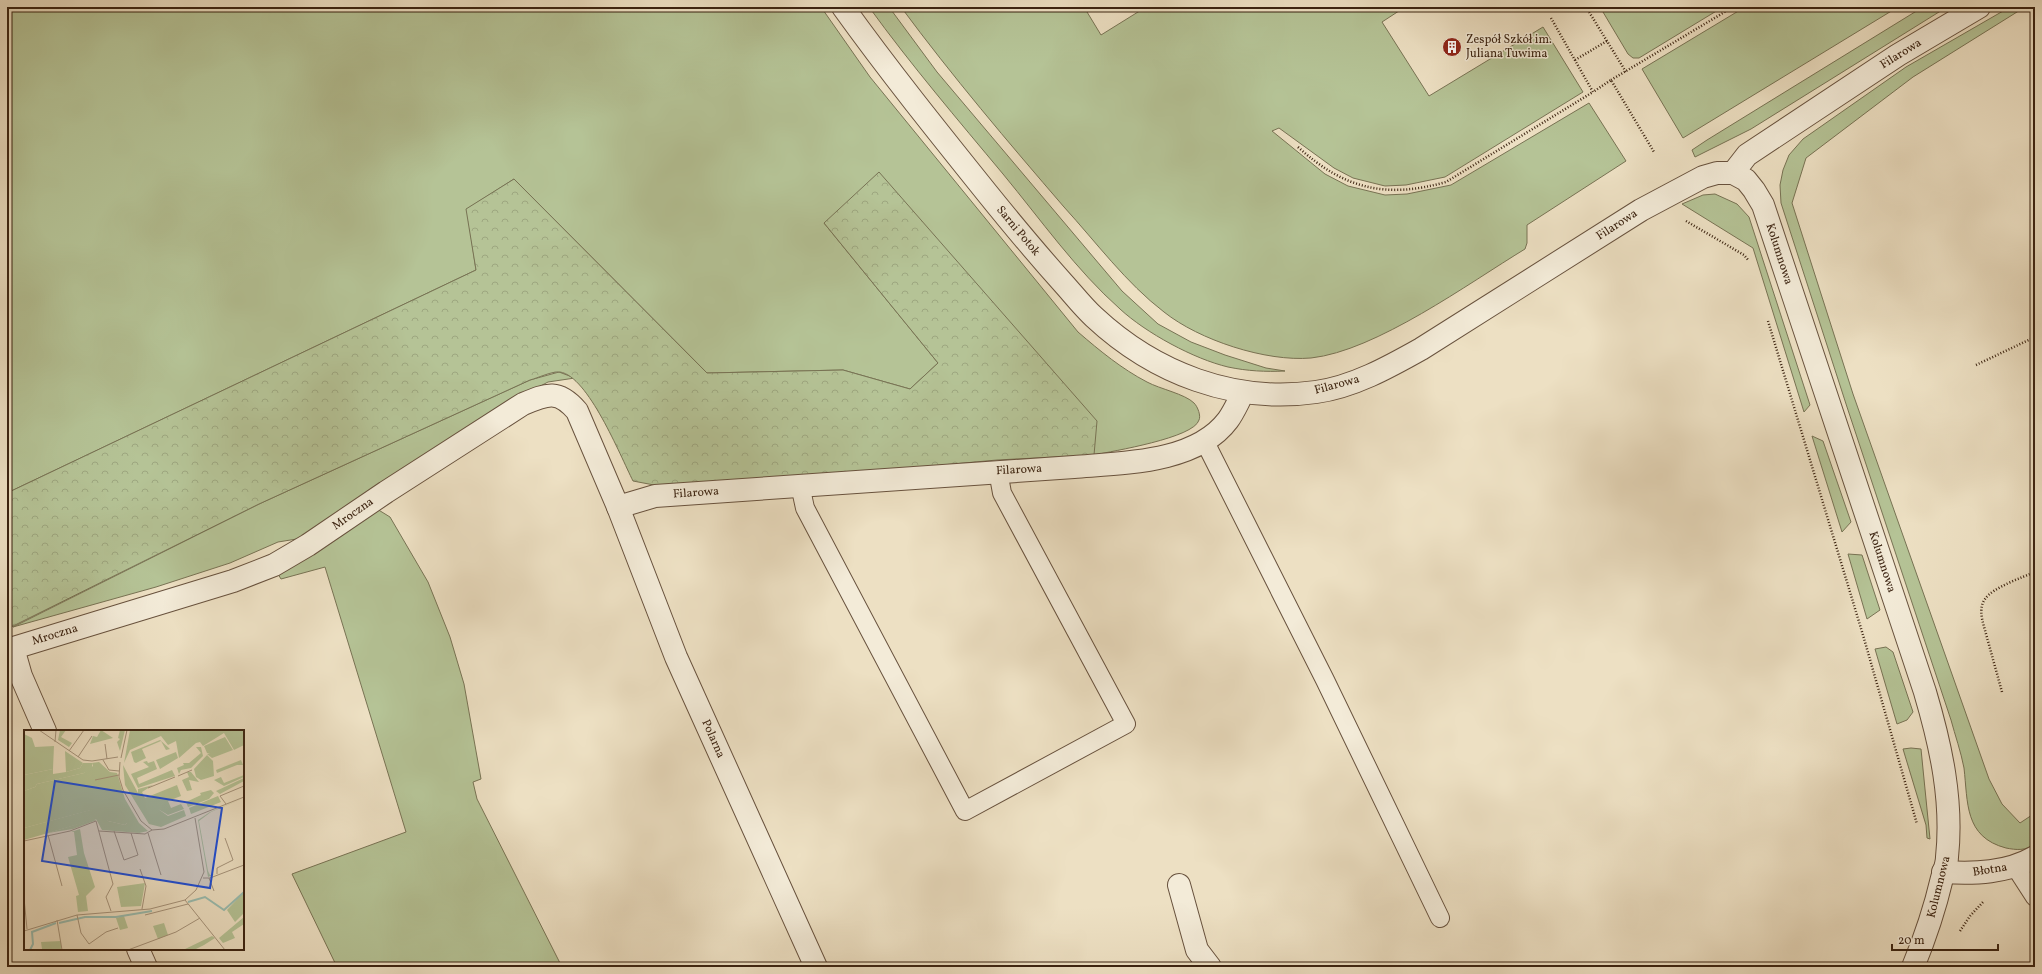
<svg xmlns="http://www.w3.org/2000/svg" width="2042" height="974" font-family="Vollkorn,serif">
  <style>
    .grass { fill: #b5c396; stroke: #787354 }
    .forest { fill: url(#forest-crowns); stroke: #787354 }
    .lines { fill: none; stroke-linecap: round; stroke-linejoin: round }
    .service-casing { stroke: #68523e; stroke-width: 20 }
    .minor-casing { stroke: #68523e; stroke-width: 24 }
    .tertiary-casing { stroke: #68523e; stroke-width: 24 }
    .path { stroke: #3b2311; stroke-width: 2.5; stroke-dasharray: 1 2; stroke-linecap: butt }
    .service { stroke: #f3ebd8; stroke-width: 18 }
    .minor { stroke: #f3ebd8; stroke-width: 22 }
    .tertiary { stroke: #f3ebd8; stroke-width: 22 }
    .labels { text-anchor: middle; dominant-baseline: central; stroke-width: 3; stroke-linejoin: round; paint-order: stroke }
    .poi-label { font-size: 12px; fill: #3b2311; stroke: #f3ebd8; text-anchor: start }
    .street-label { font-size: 12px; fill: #3b2311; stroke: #f3ebd8 }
    .inset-river { fill: none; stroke: #99bdb1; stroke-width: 2 }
    .inset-road { fill: none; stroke: #a6947c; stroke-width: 1 }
    .view { fill: #1d4ed8; fill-opacity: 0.15; stroke: #1d4ed8; stroke-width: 2 }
    .inset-edge { fill: none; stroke: #3b2311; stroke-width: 2 }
  </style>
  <defs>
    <pattern id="forest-crowns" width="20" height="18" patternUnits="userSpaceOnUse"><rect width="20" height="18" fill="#b5c396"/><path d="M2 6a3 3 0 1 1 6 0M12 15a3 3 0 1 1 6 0" fill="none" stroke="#9da780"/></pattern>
  </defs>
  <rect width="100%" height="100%" fill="#ede0c3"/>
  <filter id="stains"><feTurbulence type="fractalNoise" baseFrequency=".005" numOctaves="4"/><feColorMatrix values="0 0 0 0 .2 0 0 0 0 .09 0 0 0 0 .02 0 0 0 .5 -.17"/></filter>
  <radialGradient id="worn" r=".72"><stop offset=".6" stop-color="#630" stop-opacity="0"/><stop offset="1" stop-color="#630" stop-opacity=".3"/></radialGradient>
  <g class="grass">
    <path d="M7 7H821L870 77 1078 332C1100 351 1122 369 1147 382 1160 389 1185 394 1194 403 1198 407 1201 416 1199 420 1194 438 1113 451 1094 455L824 223 938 363 910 389 843 370 707 373 514 179 467 209 476 270 7 493Z"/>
    <path d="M869 7H889L937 72 1122 291 1158 324 1191 342 1225 355 1266 368 1285 371C1266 372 1247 371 1228 367 1194 359 1146 333 1120 309 1076 270 1041 220 1003 174 958 120 911 65 869 7Z"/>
    <path d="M901 7H1084L1101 35 1146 7H1405L1382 22 1429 96 1543 27 1583 92 1445 177 1406 185 1385 186 1353 178 1334 168 1279 128 1272 131 1325 174 1348 186 1385 195 1407 194 1451 185 1589 103 1626 161 1527 225V243L1525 249C1469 283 1376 351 1311 358 1266 362 1199 340 1164 312 1126 283 1096 242 1064 207 1008 142 952 76 901 7Z"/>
    <polygon points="1600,7 1723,7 1639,58 1633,58 1628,54"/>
    <polygon points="1745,7 1898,7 1683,138 1642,69"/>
    <polygon points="1923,7 1947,7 1751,129 1695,157 1692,150 1707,140"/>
    <path d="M2010 7H2025L1913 77 1806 158 1792 203 1853 394 1989 779 2002 804 2020 823 2035 813V844C2026 851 2016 850 2006 848 1964 837 1968 802 1964 768 1961 752 1955 735 1951 720L1847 407 1781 203 1780 185 1783 170 1789 155 1803 139 1906 67Z"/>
    <polygon points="1715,194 1737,204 1749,217 1810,405 1804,412 1753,248 1682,204 1703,195"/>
    <polygon points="559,372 575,378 548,382 495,410 303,538 278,542 230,563 156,587 13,627 259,504 530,380"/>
    <polygon points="1812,436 1823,441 1851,522 1842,532"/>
    <polygon points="377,509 390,517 428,582 450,637 464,684 481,779 473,782 477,799 562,967 337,967 292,874 406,832 325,567 281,579 278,574"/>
    <polygon points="1848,554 1862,555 1880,610 1867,619"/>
    <polygon points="1886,647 1893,652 1913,712 1907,720 1897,724 1875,649"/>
    <polygon points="1911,748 1921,749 1930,839 1927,838 1926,825 1903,749"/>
  </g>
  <path class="forest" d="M879 172 1097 421 1094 455 997 460 799 478 654 485 633 481C620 455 588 376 560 372 552 371 538 378 530 380L259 504 7 629V493L476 270 466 209 514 179 707 373 843 370 910 389 938 363 824 223Z"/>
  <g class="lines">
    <g class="service-casing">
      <g id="service">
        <polyline points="1205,442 1325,680 1440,918"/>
        <polyline points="800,485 805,508 965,811 1126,724 1002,493 998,471"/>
        <polyline points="2015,866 2035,897"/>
      </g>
    </g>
    <g class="minor-casing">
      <g id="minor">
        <polyline points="1733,173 1747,155 1898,55 1979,7"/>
        <path d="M618 507 655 496 1074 467C1123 463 1196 463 1228 420 1234 412 1238 402 1243 393"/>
        <polyline points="13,648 21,676 45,731"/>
        <path d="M7 650 233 581 274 565 308 545 386 492 523 404C547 394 558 389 577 411L618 507 676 657 816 967"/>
        <path d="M1943 872C1975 874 2007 873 2035 857"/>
        <polyline points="1179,885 1197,950 1210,967"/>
        <polyline points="138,949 146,967"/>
      </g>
    </g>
    <g class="tertiary-casing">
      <path id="tertiary" d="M843 7C889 71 938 132 987 193 1012 224 1037 254 1063 283 1073 294 1083 307 1094 317 1154 373 1234 404 1316 392 1353 387 1389 367 1421 349L1641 210 1703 177 1717 173H1733L1746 180 1754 190 1763 205 1925 692C1941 746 1953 801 1947 857 1947 864 1944 871 1942 878 1935 908 1925 938 1913 967"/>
    </g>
    <g class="path">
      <polyline points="1586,7 1626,72"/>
      <polyline points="1551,18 1593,92 1611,80 1654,152"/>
      <polyline points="1575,60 1607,41"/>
      <polyline points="1611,80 1733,7"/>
      <path d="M1298 147C1344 189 1386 199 1446 182L1593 92"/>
      <polyline points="1686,221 1744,255 1749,261"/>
      <polyline points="1768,321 1863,635 1917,824"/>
      <polyline points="1976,365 2035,337"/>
      <path d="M2002 692 1983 623C1981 615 1980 606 1985 599 1992 588 2023 577 2035 572"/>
      <polyline points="1960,931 1970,916 1983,902"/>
    </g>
    <use href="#service" class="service"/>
    <use href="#minor" class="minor"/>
    <use href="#tertiary" class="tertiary"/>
  </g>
  <defs>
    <g id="building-disc" transform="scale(1)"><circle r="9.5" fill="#8f2418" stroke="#f3ebd8"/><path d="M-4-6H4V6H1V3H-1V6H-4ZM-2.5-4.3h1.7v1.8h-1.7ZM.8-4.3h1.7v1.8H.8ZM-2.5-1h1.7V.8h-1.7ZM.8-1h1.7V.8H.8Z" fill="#fff"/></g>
  </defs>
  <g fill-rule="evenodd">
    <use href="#building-disc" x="1452" y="47"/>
  </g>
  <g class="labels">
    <g class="poi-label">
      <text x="1466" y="40">Zespół Szkół im.<tspan x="1466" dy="14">Juliana Tuwima</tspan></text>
    </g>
    <g class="street-label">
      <text transform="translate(1901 54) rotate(-32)">Filarowa</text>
      <text transform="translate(1617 225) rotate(-33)">Filarowa</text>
      <text transform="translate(1018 231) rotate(50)">Sarni Potok</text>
      <text transform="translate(1779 254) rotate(72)">Kolumnowa</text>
      <text transform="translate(1337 385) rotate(-15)">Filarowa</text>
      <text transform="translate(1019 470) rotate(-3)">Filarowa</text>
      <text transform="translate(696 493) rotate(-4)">Filarowa</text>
      <text transform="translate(353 514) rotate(-35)">Mroczna</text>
      <text transform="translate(1882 562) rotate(72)">Kolumnowa</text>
      <text transform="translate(55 635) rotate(-17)">Mroczna</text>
      <text transform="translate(713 739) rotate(66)">Polarna</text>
      <text transform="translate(1990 870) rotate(-9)">Błotna</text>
      <text transform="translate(1939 887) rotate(-76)">Kolumnowa</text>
    </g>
  </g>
  <g transform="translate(24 730)">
    <rect width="220" height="220" fill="#ede0c3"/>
    <path d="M36 0H42L37 7 48 13 45 17 34 10ZM77 0 89 8 66 14 69 6 73 7ZM96 0H101L96 21 93 12 96 9 94 8ZM106 0H220V15L210 20 200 3 179 16 176 12 172 13 155 28 152 11 144 15 137 6 106 20 100 33ZM0 4 8 8 11 17 30 16 29 39 0 45ZM201 7 209 20 188 28 183 24 186 23H183L180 16ZM136 10 146 19 142 20 137 11 118 19 122 28 112 33 110 32 107 22ZM172 17H177L179 26 167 38 157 40 155 44 153 38 160 35 159 33H165L177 23ZM41 21 59 33 56 38 42 42ZM152 22 154 28 136 39 132 30ZM183 25 189 31 190 46 177 50 172 47 170 39ZM217 30 219 35H213L193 43 192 40ZM123 31 124 33 130 31 133 39 113 48 115 54 148 40 151 46 114 58 107 44 125 37 119 32ZM75 32 86 42 93 43 101 69 115 93 124 101 115 103 103 93 101 95 84 91 67 80 0 98V61L11 57 13 54 60 43 69 36 68 33ZM99 35 114 63V59L129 55 118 62 121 68 153 55 157 66 144 71 147 78 157 74 160 79 144 85 134 79 144 86 160 80 162 86 137 97 125 94 101 55ZM163 42H167L175 52 165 50 168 60 163 61 158 50 165 47ZM220 45V47L200 56 190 50 197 47 200 53ZM220 48V51L196 64 192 61ZM187 60 190 63 185 69 164 77 162 72 177 65 176 63ZM194 66 197 72 167 84 165 78ZM220 68 187 82 175 91 184 141 186 145 191 144 184 147 174 90 186 82ZM70 89 73 90 49 99 24 103ZM56 99 60 123 71 157 62 166 64 181 54 182 52 166 55 165 44 127 53 125 50 102H47ZM121 153 117 176 97 177 93 157ZM100 186 104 198 96 200 92 188ZM140 193 144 205 134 209 129 196ZM188 206 191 208 180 215 170 220H159ZM37 211V220L18 219 17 212Z" fill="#b5c396"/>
    <path d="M59 33H68V39L60 43 13 54 11 57 0 61V45L29 39V44L42 42 56 38ZM71 73 84 91 101 95 103 93 96 80 101 77 115 103 78 100 72 89 0 110V98L66 80 67 75ZM220 162V183L211 192 203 180ZM220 187V194L208 202 211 208 199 213 195 208Z" fill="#b5c396"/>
    <path class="inset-river" d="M164 172 181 167 200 180 220 162M35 193 61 187H92L128 181M6 220 9 214 8 202 32 193"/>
    <path class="inset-road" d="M15 0 59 30 68 31 94 27M31 12 32 0M81 14 83 29M45 21 60 0M54 27 68 6M97 28 103 0M79 30 85 40 95 41M96 32 95 47 99 60 117 91 128 100 140 99 220 67M154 46 168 40M71 50 95 45M124 58 151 47M202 74 196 66 220 56M75 101 121 104 128 100M90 101 100 130 114 125 107 103M124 103 137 145M24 105 38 156M0 111 46 101 72 91 89 154 82 167 87 181M116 139 122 156 118 179M193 144V138L209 130 201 108M179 148H186L220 135M185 148 190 161M0 168 3 199M161 170 201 220M53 185 57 203 65 214 82 202 94 198M121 185 164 174M33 190 38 220M0 201 53 185 126 179 161 170 172 160 180 142 171 88M104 220 152 202 176 188"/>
    <path class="view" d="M31 51 198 78 186 158 18 131Z"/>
    <rect width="220" height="220" class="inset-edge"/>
  </g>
  <rect width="2042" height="974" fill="none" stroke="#ede0c3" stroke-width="24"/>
  <rect x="8" y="8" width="2026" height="958" fill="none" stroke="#3b2311" stroke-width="2"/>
  <rect x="12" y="12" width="2018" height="950" fill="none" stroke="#3b2311"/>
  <path d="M1892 944v6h106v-6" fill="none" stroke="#3b2311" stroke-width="2"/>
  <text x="1898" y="944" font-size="12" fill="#3b2311" stroke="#f3ebd8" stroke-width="3" paint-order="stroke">20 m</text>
  <rect width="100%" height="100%" filter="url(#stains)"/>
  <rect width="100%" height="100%" fill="url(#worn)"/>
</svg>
